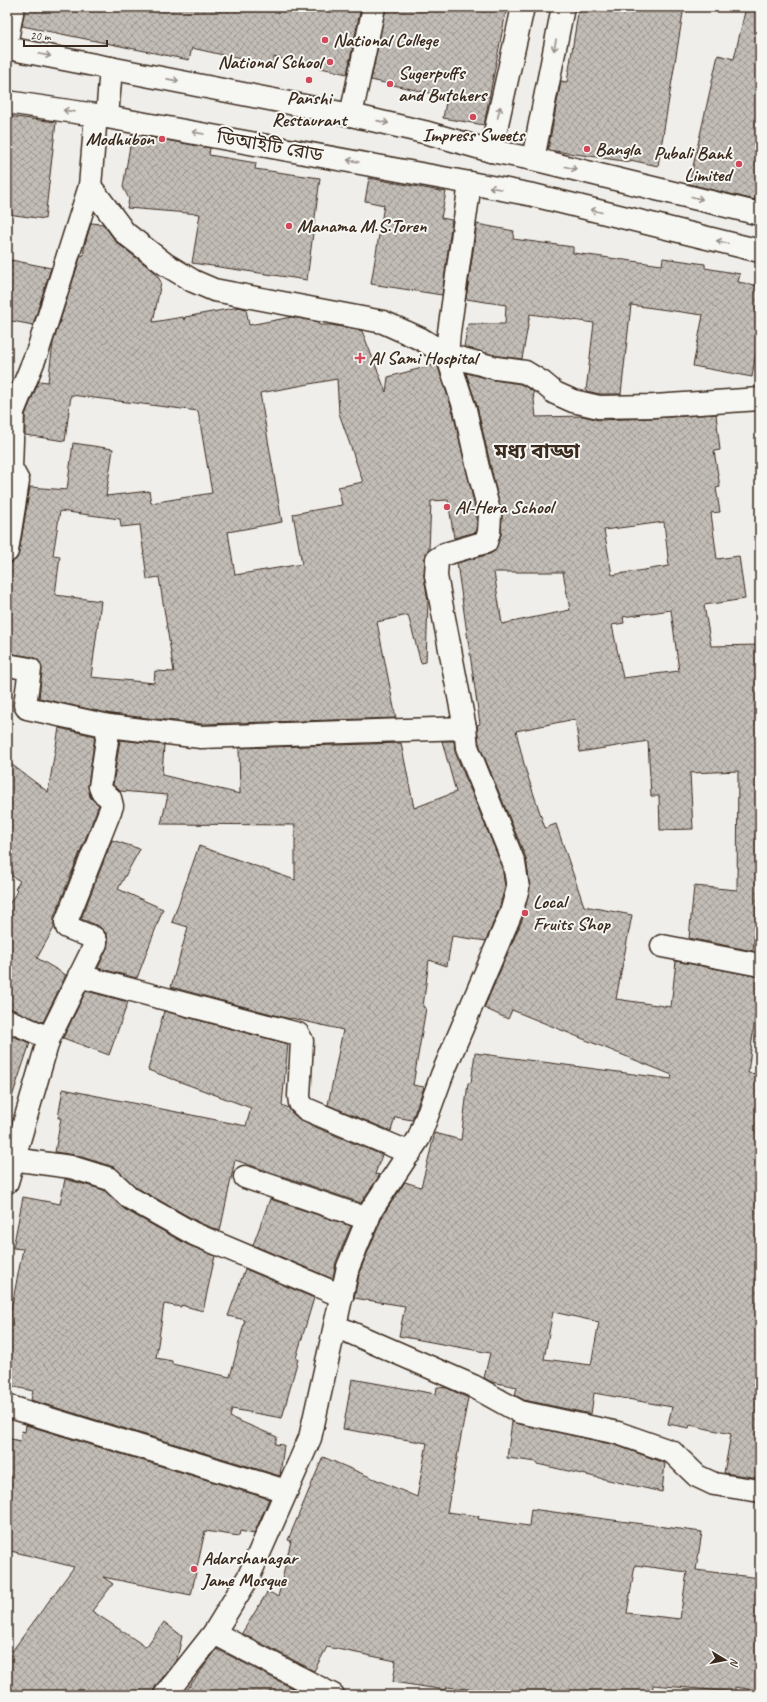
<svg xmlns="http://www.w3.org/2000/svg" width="767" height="1702" font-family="Caveat,'Noto Sans Bengali',sans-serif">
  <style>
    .building { fill: url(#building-cross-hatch); stroke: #3b2a1e; fill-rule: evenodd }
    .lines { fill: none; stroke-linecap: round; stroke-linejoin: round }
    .minor-casing { stroke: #3b2a1e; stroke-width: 25 }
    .major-casing { stroke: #3b2a1e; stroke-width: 25 }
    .minor { stroke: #f6f6f2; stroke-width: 22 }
    .major { stroke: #f6f6f2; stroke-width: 22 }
    .oneway { stroke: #989088 }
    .poi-dot { fill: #d1495b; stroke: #f6f6f2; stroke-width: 1.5 }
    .labels { text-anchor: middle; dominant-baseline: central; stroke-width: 4; stroke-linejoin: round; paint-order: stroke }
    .poi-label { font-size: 19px; font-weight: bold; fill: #3b2a1e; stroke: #f6f6f2; text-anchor: start }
    .street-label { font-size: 19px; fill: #3b2a1e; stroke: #f6f6f2 }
    .quarter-label { font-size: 21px; font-weight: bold; fill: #3b2a1e; stroke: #f6f6f2 }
  </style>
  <defs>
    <pattern id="building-cross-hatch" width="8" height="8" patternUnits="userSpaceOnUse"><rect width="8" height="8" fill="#c2bdb7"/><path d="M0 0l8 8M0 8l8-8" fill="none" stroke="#9f9a94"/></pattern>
  </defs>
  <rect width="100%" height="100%" fill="#efeeea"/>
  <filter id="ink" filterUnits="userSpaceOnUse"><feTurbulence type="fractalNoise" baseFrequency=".025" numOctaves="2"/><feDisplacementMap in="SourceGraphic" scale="8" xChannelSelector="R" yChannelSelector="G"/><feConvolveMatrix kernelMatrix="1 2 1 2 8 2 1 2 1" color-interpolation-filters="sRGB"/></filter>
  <g filter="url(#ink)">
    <g class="building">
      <polygon points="25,7 361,7 347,74 274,57 272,66 192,48 189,60 22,26"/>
      <polygon points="386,7 479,7 506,12 484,125 443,118 447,97 371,80"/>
      <polygon points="579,7 684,7 658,166 630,160 630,162 548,150 561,81 567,82"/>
      <polygon points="746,7 760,7 760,178 755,200 689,184 718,55 734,59"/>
      <polygon points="7,116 56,122 45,219 7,214"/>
      <polygon points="132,134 210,148 209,155 256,163 255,169 320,178 307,280 192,263 200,214 127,208 129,199 123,187"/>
      <polygon points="369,178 446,192 441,218 452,220 442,295 371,284 384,205 365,201"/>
      <path d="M91 223 103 224 117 243 155 272 161 282 153 322 183 317 184 320 185 317 239 307 246 309 249 325 292 317 318 322 319 325H331L362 331 386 392 388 377 437 364 453 412 477 516V530L476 532 454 538 448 500 431 501 429 549 425 558 424 575 428 601 426 662 421 663 408 615 377 622 396 718 203 724 111 714 39 698 42 671 41 664 38 660 33 657 7 653V563L12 562 16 559 19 553 30 487 67 490 73 443 113 449 106 496 149 491 151 503 212 493 198 411 71 395 65 441 25 435V415L39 381 48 382 53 343 81 255 83 256 85 244ZM337 379 339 413 363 482 338 487 342 505 293 514 302 564 235 575 228 532 282 522 260 393ZM60 511 120 519 121 527 140 525 147 579 159 577 174 672 155 671 154 683 91 677 101 601 55 595 60 556 53 555Z"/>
      <polygon points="477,224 514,231 513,239 573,247 573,253 662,265 663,258 705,264 705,268 740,274 738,282 760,286 760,326 752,377 693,366 703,315 631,305 621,394 600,394 586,391 594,323 530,314 522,359 498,356 464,347 468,324 505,324 506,305 466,299"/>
      <polygon points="11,260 51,268 33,325 7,320 7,280"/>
      <path d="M466 373 494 380 521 384 533 391 536 417 583 416 599 420 654 418 716 414 720 450 714 451 720 487 716 488 720 512 711 513 717 559 739 556 745 599 704 605 711 646 760 645V875L753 951 689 938 694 886 737 890 738 771 690 773 693 829 660 830 659 796H651L648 741 580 752 575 719 516 731 525 768 545 828 556 824 584 906 632 915 616 999 671 1007 676 961 760 977 748 1073 760 1074V1478L724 1473 731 1434 690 1425 689 1428 668 1424 672 1407 594 1393 591 1414 524 1400 515 1395 517 1387 492 1382 484 1378 490 1353 399 1336 405 1306 354 1298 360 1271 383 1215 405 1182 421 1187 435 1133 461 1140 468 1083H471L475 1053 671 1079 672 1075 512 1010 508 1019 484 1008 523 918 530 886 526 858 479 744 477 725 480 724 457 563 490 554 495 551 501 535 502 516 477 406ZM664 522 669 566 612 575 604 530ZM494 572H563L570 610 502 624ZM671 610 679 671 623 678 612 625 624 623 623 617ZM553 1312 599 1322 591 1365 544 1359Z"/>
      <polygon points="59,728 95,736 88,786 90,797 99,805 54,917 54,928 37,958 66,975 43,1022 7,1008 7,908 17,891 15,889 20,881 7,873 7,761 48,792"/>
      <polygon points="120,740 164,745 162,775 240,794 239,748 401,743 414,808 456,792 442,741 454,741 455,752 502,866 505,887 499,909 486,941 452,936 447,966 429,960 423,1007 426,1008 413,1085 424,1087 412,1120 395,1117 391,1131 328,1105 343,1030 291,1018 290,1019 171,987 188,927 172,922 199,846 295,880 295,825 161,824 168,795 120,791 113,785"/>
      <polygon points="112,840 140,849 118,889 163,909 137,978 98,968 107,948 108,941 107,934 99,926 81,919"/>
      <polygon points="86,991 128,1002 109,1055 63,1038"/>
      <polygon points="164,1011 288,1044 282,1105 289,1108 291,1112 301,1121 382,1155 375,1174 380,1175 361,1203 235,1160 220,1231 200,1223 137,1188 114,1167 75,1155 55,1152 61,1118 58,1118 63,1089 246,1126 251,1108 148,1070"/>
      <polygon points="7,1034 30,1043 11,1100 7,1099"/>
      <polygon points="65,1179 104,1190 124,1209 188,1245 215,1256 203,1311 181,1305 181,1307 164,1304 156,1358 172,1361 172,1364 230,1377 245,1320 228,1316 245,1269 314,1298 296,1358 298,1359 282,1418 232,1409 230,1417 277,1437 275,1444 284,1445 280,1476 31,1400 33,1391 7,1385 7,1330 23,1249 13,1248 23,1197 60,1204"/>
      <polygon points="270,1199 351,1226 336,1262 333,1279 253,1245"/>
      <path d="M352 1379 436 1394 437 1387 447 1388 468 1398 447 1512 479 1516 478 1519 529 1526 531 1509 702 1532 696 1570 760 1578V1691L735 1687V1692L653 1685 652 1695H614L585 1691 584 1695H512L513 1693 446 1687 445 1690 393 1682 396 1661 327 1647 314 1671 242 1633 268 1591 278 1597 291 1541 288 1540 323 1457 417 1497 427 1443 343 1429ZM635 1565 687 1572 680 1619 627 1613Z"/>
      <polygon points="512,1422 615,1445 665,1463 662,1492 537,1464 537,1462 507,1458"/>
      <polygon points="26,1425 269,1499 254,1534 240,1531 239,1536 205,1531 191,1595 103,1577 113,1584 92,1611 146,1647 164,1622 182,1636 177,1659 155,1687 153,1695 7,1695 7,1658 74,1567 7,1550 7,1438 20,1441 22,1431 25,1432"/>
      <polygon points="217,1649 302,1693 301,1695 183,1695"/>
    </g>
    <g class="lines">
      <g class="minor-casing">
        <g id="minor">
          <polyline points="7,40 13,7"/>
          <polyline points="96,115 90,186 125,233 165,264 193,281 214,290 383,322 421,339 447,355 496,368 525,372 543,383 555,393 573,401 599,407 654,406 760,399"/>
          <polyline points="351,115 374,7"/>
          <polyline points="7,551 18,481 11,468 13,412 38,350 90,186"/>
          <polyline points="7,665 30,669 25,705 27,708 109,726 201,737 465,728"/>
          <polyline points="662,946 760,965"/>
          <polyline points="79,976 298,1034 302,1041 299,1096 300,1103 306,1109 410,1153"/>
          <polyline points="7,1020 49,1038"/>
          <polyline points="12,1159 71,1167 110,1179 130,1198 194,1234 342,1296"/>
          <polyline points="245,1177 368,1219"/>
          <polyline points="7,1182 49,1038 96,943 96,941 94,938 67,927 66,922 112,806 110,798 102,792 100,787 109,726"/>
          <polyline points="335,1328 347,1331 473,1386 520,1412 618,1433 672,1452 697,1476 714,1484 760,1491"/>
          <polyline points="7,1406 286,1491"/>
          <polyline points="214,1633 333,1695"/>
          <polyline points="165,1695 214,1633 249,1576 310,1438 348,1267 372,1209 419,1138 442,1075 511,913 518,888 514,863 467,747 465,728 436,576 437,559 445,554 486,542 489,532 490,515 478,468 465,409 447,355 449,332 470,183"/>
        </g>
      </g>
      <g class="major-casing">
        <g id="major">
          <polyline points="7,48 351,115 428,133 491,151 533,159 760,214"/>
          <polyline points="7,102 96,115 470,183 533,195 760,251"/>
          <polyline points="107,117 111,68"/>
          <polyline points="491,151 523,7"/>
          <polyline points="533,159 563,7"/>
        </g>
      </g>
      <use href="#minor" class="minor"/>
      <use href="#major" class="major"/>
    </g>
    <defs><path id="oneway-shaft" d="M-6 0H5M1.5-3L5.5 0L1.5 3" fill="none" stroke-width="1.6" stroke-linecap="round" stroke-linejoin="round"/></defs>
    <g class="oneway">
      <use href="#oneway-shaft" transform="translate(555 45) rotate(101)"/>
      <use href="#oneway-shaft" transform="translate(45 55) rotate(11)"/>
      <use href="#oneway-shaft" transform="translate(173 80) rotate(11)"/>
      <use href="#oneway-shaft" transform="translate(69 111) rotate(-172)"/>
      <use href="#oneway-shaft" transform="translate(499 112) rotate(-77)"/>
      <use href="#oneway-shaft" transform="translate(383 122) rotate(13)"/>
      <use href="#oneway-shaft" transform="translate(198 133) rotate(-170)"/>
      <use href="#oneway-shaft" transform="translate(353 161) rotate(-170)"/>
      <use href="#oneway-shaft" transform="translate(571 168) rotate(14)"/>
      <use href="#oneway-shaft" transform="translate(495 188) rotate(-168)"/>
      <use href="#oneway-shaft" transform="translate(697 198) rotate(14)"/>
      <use href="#oneway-shaft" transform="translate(596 211) rotate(-166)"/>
      <use href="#oneway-shaft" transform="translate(722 242) rotate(-166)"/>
    </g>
  </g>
  <g class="poi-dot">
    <circle cx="325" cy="40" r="4"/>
    <circle cx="330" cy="62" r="4"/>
    <circle cx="309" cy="80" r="4"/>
    <circle cx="390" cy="84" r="4"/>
    <circle cx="473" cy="117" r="4"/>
    <circle cx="162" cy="139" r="4"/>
    <circle cx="587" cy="149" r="4"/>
    <circle cx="739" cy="164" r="4"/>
    <circle cx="289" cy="226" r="4"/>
    <path d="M358 352h4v4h4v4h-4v4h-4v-4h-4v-4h4z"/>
    <circle cx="447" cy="507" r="4"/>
    <circle cx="525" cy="913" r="4"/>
    <circle cx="194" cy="1569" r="4"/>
  </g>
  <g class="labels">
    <g class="poi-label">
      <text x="333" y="40">National College</text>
      <text x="322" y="62" text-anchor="end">National School</text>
      <text x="398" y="73">Sugerpuffs<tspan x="398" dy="22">and Butchers</tspan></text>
      <text x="309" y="98" text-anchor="middle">Panshi<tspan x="309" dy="22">Restaurant</tspan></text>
      <text x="473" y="135" text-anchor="middle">Impress Sweets</text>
      <text x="154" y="139" text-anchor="end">Modhubon</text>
      <text x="595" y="149">Bangla</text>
      <text x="731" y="153" text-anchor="end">Pubali Bank<tspan x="731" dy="22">Limited</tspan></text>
      <text x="297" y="226">Manama M.S.Toren</text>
      <text x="369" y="358">Al Sami Hospital</text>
      <text x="455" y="507">Al-Hera School</text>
      <text x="533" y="902">Local<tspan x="533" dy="22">Fruits Shop</tspan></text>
      <text x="202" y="1558">Adarshanagar<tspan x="202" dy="22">Jame Mosque</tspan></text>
    </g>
    <g class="street-label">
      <text transform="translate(270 146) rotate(10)">ডিআইটি রোড</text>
    </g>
    <g class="quarter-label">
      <text x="537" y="451">মধ্য বাড্ডা</text>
    </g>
  </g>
  <rect width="767" height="1702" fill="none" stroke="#f6f6f2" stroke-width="24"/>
  <rect x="12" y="12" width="743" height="1678" fill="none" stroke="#3b2a1e" stroke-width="1.5" filter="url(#ink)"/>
  <g transform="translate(725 1660) rotate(100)" stroke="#f6f6f2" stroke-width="3" paint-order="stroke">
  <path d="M0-3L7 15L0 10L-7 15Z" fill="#3b2a1e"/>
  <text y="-6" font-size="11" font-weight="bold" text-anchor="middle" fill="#3b2a1e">N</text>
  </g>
  <path d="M24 40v6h83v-6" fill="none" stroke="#3b2a1e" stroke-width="2"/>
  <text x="30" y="40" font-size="12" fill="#3b2a1e" stroke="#f6f6f2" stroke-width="3" paint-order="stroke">20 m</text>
</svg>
